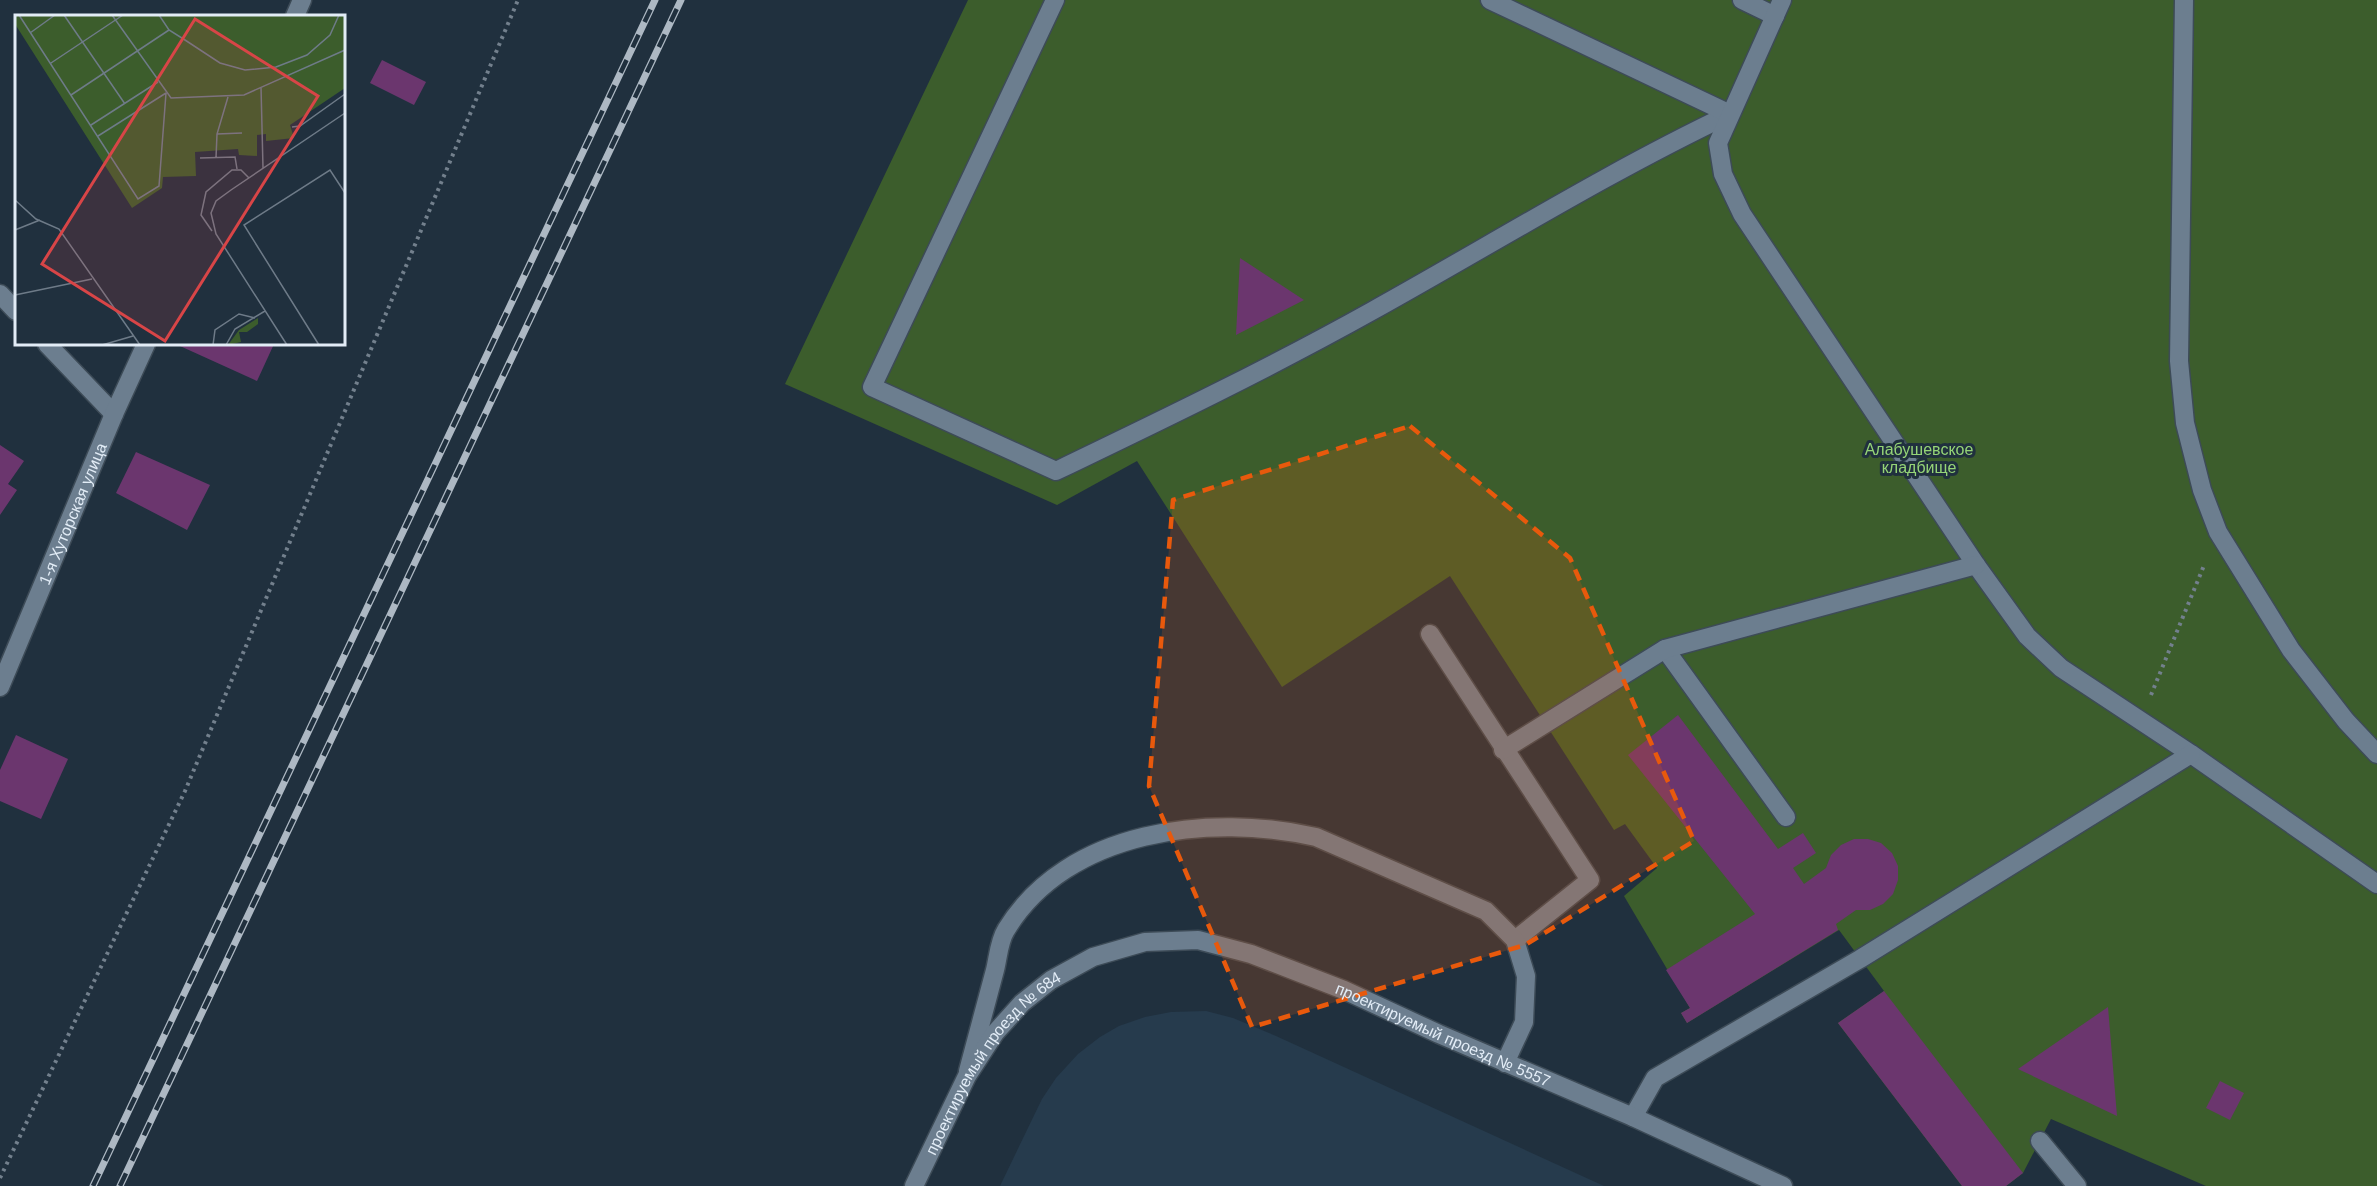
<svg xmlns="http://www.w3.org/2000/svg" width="2377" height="1186" font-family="Helvetica,sans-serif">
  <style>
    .built { fill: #263b4d }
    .green { fill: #3c5d2c }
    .building { fill: #6b366e }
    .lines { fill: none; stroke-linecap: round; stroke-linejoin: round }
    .lane-casing { stroke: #3d4b57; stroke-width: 21 }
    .street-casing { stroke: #3d4b57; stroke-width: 21 }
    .path { stroke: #73808d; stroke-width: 4; stroke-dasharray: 3 4.5; stroke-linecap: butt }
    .lane { stroke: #6c7e8f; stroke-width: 18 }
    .street { stroke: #6c7e8f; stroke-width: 18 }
    .rail-casing { stroke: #adb8c3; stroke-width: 7 }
    .rail { stroke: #20303e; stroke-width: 4.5; stroke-dasharray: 14; stroke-linecap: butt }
    .marked { fill: #e8590c; fill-opacity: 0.2; stroke: #e8590c; stroke-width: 4.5; stroke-dasharray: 12 8; stroke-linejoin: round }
    .labels { text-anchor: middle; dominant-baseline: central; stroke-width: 6; stroke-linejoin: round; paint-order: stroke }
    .park-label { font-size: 16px; fill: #95d477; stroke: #20303e }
    .street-label { font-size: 16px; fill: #e2ecf6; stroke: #20303e }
    .inset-road { fill: none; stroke: #6e7b88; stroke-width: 1.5 }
    .view { fill: #d84547; fill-opacity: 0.15; stroke: #d84547; stroke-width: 3 }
    .inset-edge { fill: none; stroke: #e2ecf6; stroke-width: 3 }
  </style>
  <rect width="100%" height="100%" fill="#20303e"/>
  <polygon class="built" points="1206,1011 1233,1018 1276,1036 1604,1186 1000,1186 1042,1099 1056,1078 1078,1054 1100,1037 1119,1026 1145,1017 1171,1012"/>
  <polygon class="green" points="968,0 2377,0 2377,1186 2206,1186 2051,1119 2023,1173 2006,1186 1962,1186 1838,1023 1884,991 1839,930 1687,1023 1681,1013 1690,1008 1624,896 1657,868 1625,824 1614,830 1450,576 1282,687 1137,461 1057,505 785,384"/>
  <g class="building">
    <polygon points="382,60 426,82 414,105 370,83"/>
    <polygon points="1240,258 1304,300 1236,335"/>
    <polygon points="181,344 274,344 257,381 180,346"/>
    <polygon points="0,445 24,461 8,484 17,490 0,515"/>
    <polygon points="136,452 210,485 187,530 116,493"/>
    <polygon points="1678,715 1778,849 1803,833 1816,853 1793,868 1804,884 1826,868 1831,855 1841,845 1854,839 1868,839 1881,843 1892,853 1898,866 1898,880 1893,894 1883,904 1870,910 1856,910 1836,924 1838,930 1687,1023 1681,1013 1690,1008 1666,970 1755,914 1628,755"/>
    <polygon points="16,735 68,759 41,819 0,801 0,770"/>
    <polygon points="1884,991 2023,1173 2006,1186 1962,1186 1838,1023"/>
    <polygon points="2108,1007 2117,1116 2018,1069"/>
    <polygon points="2220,1081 2244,1093 2230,1120 2206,1108"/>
  </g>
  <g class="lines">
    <g class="lane-casing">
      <g id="lane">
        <path d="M1055 0 872 387 1056 471C1162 420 1268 369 1372 311 1491 245 1606 173 1730 114"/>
        <polyline points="1490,0 1730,114"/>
        <polyline points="1742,0 1775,16"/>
        <polyline points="1782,0 1718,143 1723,174 1742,214 1976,565 2027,636 2061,668 2191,754 2377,884"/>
        <polyline points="2184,0 2179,361 2185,423 2202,490 2218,532 2291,650 2346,721 2377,754"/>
        <polyline points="1430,634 1590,880 1515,940"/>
        <polyline points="1665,649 1786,817"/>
        <polyline points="1503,750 1665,649 1976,565"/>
        <path d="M968 1071C977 1037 986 1004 995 970 998 958 999 941 1006 930 1067 829 1211 813 1316 837L1486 911 1515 940 1526 976 1524 1022 1505 1063"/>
        <polyline points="1633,1117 1655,1078 1860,959 2191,754"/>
        <polyline points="2040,1141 2077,1186"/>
      </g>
    </g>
    <g class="street-casing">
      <g id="street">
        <polyline points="295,16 302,0"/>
        <polyline points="0,294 16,311"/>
        <polyline points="47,344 114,414"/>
        <path id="s1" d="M0 687 114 414 146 344"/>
        <path id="s2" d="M914 1186 967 1076 995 1033 1022 1003 1051 980 1093 957 1145 942 1198 940 1251 954 1344 990 1439 1034 1633 1117 1783 1186"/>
      </g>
    </g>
    <g class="path">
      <polyline points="2151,695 2205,563"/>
      <polyline points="0,1178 185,791 518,0"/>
    </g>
    <use href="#lane" class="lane"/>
    <use href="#street" class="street"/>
    <g class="rail-casing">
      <g id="rail">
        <polyline points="93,1186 655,0"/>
        <polyline points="120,1186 681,0"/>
      </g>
    </g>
    <use href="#rail" class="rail"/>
  </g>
  <path class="marked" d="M1410 426 1570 558 1694 841 1525 945 1252 1027 1149 786 1173 500Z"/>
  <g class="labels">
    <g class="park-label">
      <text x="1919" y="449">Алабушевское<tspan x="1919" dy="18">кладбище</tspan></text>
    </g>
    <g class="street-label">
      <text stroke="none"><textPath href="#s1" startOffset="188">1-я Хуторская улица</textPath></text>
      <text stroke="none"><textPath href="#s2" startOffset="669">проектируемый проезд № 5557</textPath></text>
      <text stroke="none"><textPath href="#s2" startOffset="148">проектируемый проезд № 684</textPath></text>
    </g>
  </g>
  <g transform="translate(15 15)">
    <rect width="330" height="330" fill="#20303e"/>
    <path d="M0 0H330V73L275 110 279 123 251 126V119L242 120V141L224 140 223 134 180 137 181 161 148 162 147 173 117 193 0 9ZM243 303V309L232 317H224L226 327 213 330 224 315Z" fill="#3c5d2c"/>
    <path class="inset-road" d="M4 0 123 184 144 171 151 78M49 0 110 89M97 0 156 83 229 80 330 35M144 0 154 15 170 25 205 48 230 55 261 52 292 40 315 20 324 0M15 18 40 0M36 48 108 0M246 72 248 153M56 80 154 15M76 110 143 67M277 112 285 111 330 79M202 119 227 118M83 121 151 78M185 143 220 142 222 154M201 143 202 119 213 82M0 185 21 204 44 214 125 330M0 215 25 205M197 216 186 200 191 177 217 155H226L234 163M0 280 77 264M87 330 118 321M198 330 200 315 224 299 240 303M211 330 220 314 250 296M272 330 201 219 196 198 201 186 216 175 330 98M304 330 229 210 315 155 330 178"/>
    <path class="view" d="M180 4 303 81 150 326 27 249Z"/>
    <rect width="330" height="330" class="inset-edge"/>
  </g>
</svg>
